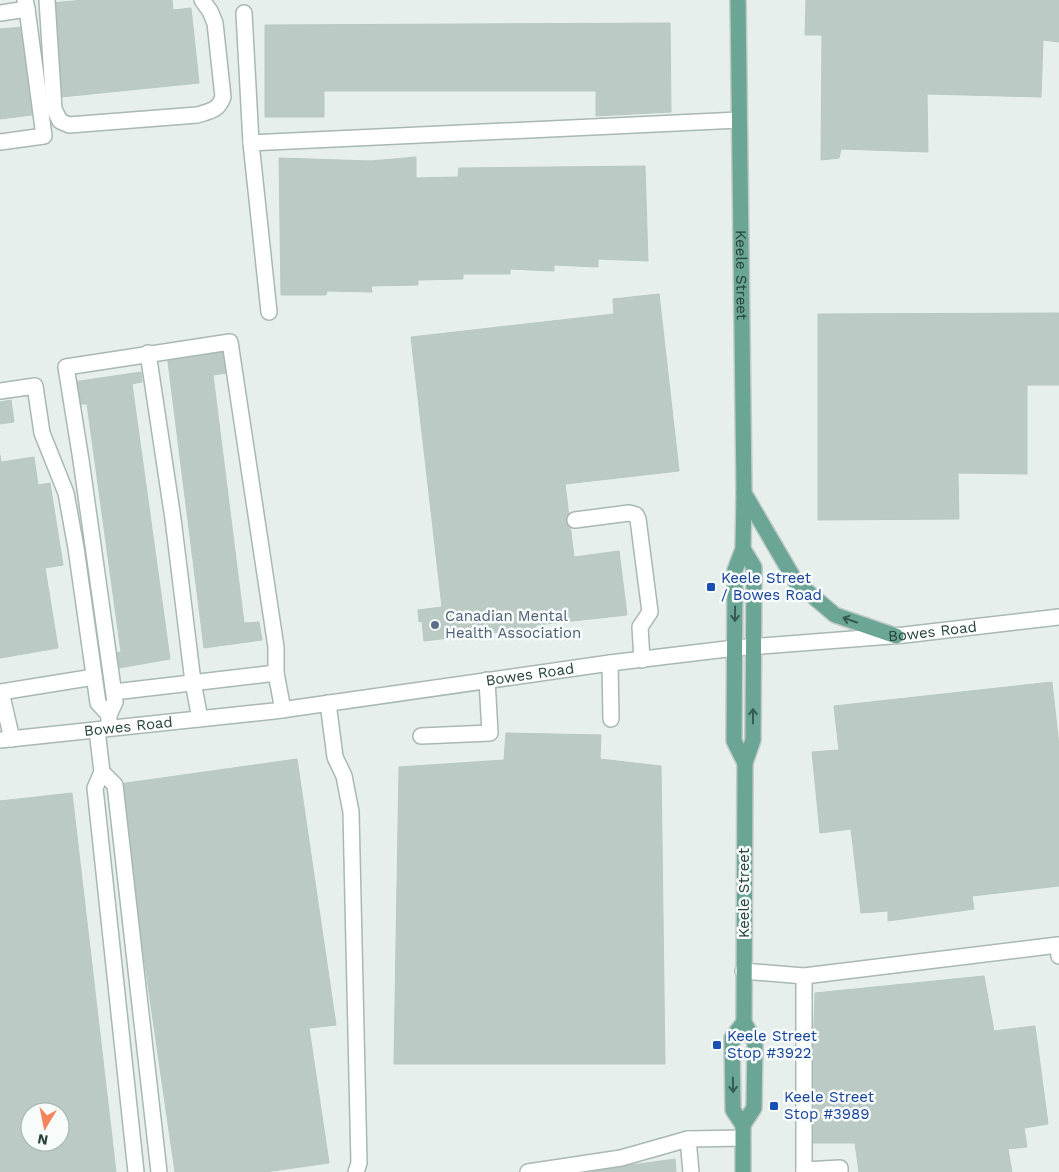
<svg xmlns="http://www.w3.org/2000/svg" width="1059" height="1172" font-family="'Work Sans',sans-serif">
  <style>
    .building { fill: #bbcac4; stroke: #b8c9c2; fill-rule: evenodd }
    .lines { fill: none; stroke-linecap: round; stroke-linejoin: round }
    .minor-casing { stroke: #a8b8b2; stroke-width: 18 }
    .major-casing { stroke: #c2cac8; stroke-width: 18 }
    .minor { stroke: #fff; stroke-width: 15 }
    .major { stroke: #6aa596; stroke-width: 15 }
    .oneway { stroke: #365b51 }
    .transit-dot { fill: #1a4fb4; stroke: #f7fbf9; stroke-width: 2 }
    .service-dot { fill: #5c6f8a; stroke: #f7fbf9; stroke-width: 2 }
    .labels { text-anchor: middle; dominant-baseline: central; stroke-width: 5; stroke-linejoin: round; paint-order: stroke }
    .street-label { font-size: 15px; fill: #24423a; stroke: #f7fbf9 }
    .transit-label { font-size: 15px; fill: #164399; stroke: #f7fbf9; text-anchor: start }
    .service-label { font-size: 15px; fill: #4e5e75; stroke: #f7fbf9; text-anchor: start }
  </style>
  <rect width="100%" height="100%" fill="#e6efeb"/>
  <g class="building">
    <polygon points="84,0 172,0 173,10 191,8 199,83 61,97 51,3"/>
    <polygon points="806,0 1059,0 1059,42 1043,40 1041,97 927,94 928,152 841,149 839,158 821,160 822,35 805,35"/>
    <polygon points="670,23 671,112 596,116 596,91 324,91 324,117 265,117 265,25"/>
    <polygon points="23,27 32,115 0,119 0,29"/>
    <polygon points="416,157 416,178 458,177 459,168 645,166 648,261 598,259 598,267 554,265 554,271 510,269 510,274 463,274 463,279 418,280 418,285 371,286 372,292 327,291 326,295 281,295 279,158 371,161"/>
    <polygon points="659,294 679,471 565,484 574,557 619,551 627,615 536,625 536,628 424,641 422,621 419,622 418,610 442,607 411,337 614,314 613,299"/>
    <polygon points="1059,313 1059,385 1027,385 1027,474 958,473 959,519 818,520 818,314"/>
    <polygon points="224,347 227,373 213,375 244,623 259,622 262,640 204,648 167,354"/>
    <polygon points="141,372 142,382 132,384 170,659 113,669 111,654 121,652 87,404 77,404 73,382"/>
    <polygon points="11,400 14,422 0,424 0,402"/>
    <polygon points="0,455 1,462 34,457 38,485 50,483 63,565 45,568 58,648 0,658"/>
    <polygon points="1052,682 1059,746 1059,886 972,896 974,909 888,921 888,911 861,913 851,829 820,833 812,752 839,750 834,706"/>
    <polygon points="506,733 601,735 600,759 661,766 665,1064 394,1064 399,767 504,760"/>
    <polygon points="297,759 336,1025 309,1028 329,1163 265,1172 175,1172 119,784"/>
    <path d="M72 793 116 1172H0V801ZM30 1112H60V1142H30Z"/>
    <polygon points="984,976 994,1031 1035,1026 1048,1124 1024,1128 1027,1147 1008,1149 1012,1172 859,1172 855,1143 810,1143 815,993"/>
    <polygon points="675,1159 676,1172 580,1172"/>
  </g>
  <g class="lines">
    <g class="minor-casing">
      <g id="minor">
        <path d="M47 0 54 109 60 121 69 125 197 115C210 111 218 111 223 97L215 23 210 11 202 0"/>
        <polyline points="0,13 27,9 25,0"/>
        <polyline points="244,13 251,143"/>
        <polyline points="0,142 44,136 27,9"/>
        <polyline points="269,312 251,143 739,120"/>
        <polyline points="148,353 173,519 193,682 200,719"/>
        <polyline points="0,391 35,386 42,433 66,493 76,548 98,703 109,715"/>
        <polyline points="575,520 629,513 636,515 638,519 650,612 640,627 642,660"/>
        <polyline points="610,663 611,719"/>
        <polyline points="114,692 276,673"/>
        <polyline points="328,703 335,757 344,776 351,812 359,1163 356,1172"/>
        <polyline points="109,728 109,715 115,702 81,460 66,367 230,342 276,647 276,673 283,710"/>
        <polyline points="97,730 102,772 115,785 159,1172"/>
        <polyline points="421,736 490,733 487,680"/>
        <polyline points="12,739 1,692 94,677"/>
        <path id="s1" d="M0 740 274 711 610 663 735 648 904 635 1059 617"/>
        <polyline points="102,772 95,788 136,1172"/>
        <polyline points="743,971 804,976 1058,945 1059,956"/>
        <polyline points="804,976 804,1172"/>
        <polyline points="804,1170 840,1168 840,1172"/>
        <polyline points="528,1172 621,1158 688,1139"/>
        <polyline points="691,1172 688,1139 743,1138"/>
      </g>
    </g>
    <g class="major-casing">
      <g id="major">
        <path id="s2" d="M738 0 744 492 743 549 735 570 734 741 745 763"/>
        <polyline points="744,493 796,582 835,615 896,636"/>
        <polyline points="743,549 754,567 753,740 745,763 744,1022 755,1042 754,1108 743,1125"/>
        <polyline points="743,1172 743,1125 733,1110 732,1038 744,1022"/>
      </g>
    </g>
    <use href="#minor" class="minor"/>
    <use href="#major" class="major"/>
  </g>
  <defs><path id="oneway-shaft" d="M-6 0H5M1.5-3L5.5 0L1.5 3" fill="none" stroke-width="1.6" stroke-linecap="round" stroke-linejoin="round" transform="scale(1.25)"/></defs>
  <g class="oneway">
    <use href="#oneway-shaft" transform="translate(735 614) rotate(90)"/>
    <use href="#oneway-shaft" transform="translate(850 620) rotate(-161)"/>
    <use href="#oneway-shaft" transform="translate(753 716) rotate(-90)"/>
    <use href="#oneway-shaft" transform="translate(733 1085) rotate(89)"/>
  </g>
  <g class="transit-dot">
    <rect x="706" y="582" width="10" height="10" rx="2.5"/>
    <rect x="712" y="1040" width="10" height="10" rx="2.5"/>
    <rect x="769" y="1101" width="10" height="10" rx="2.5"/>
  </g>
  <circle class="service-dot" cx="435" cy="625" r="5"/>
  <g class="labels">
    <g class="street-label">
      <text stroke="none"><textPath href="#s2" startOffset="275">Keele Street</textPath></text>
      <text stroke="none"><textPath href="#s1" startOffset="939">Bowes Road</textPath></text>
      <text stroke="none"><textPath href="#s1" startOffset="534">Bowes Road</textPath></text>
      <text stroke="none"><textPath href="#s1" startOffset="129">Bowes Road</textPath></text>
      <text transform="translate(744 893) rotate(-90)">Keele Street</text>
    </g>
    <g class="transit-label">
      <text x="721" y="578">Keele Street<tspan x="721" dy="17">/ Bowes Road</tspan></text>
      <text x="727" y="1036">Keele Street<tspan x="727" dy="17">Stop #3922</tspan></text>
      <text x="784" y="1097">Keele Street<tspan x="784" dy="17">Stop #3989</tspan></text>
    </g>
    <g class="service-label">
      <text x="445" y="616">Canadian Mental<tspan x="445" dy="17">Health Association</tspan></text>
    </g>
  </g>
  <g transform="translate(45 1127) rotate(190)"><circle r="24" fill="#f7fbf9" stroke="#a3b1ad"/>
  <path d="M0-4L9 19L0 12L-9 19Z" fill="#f4845f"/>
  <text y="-8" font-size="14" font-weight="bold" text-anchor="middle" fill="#24423a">N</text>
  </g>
</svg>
